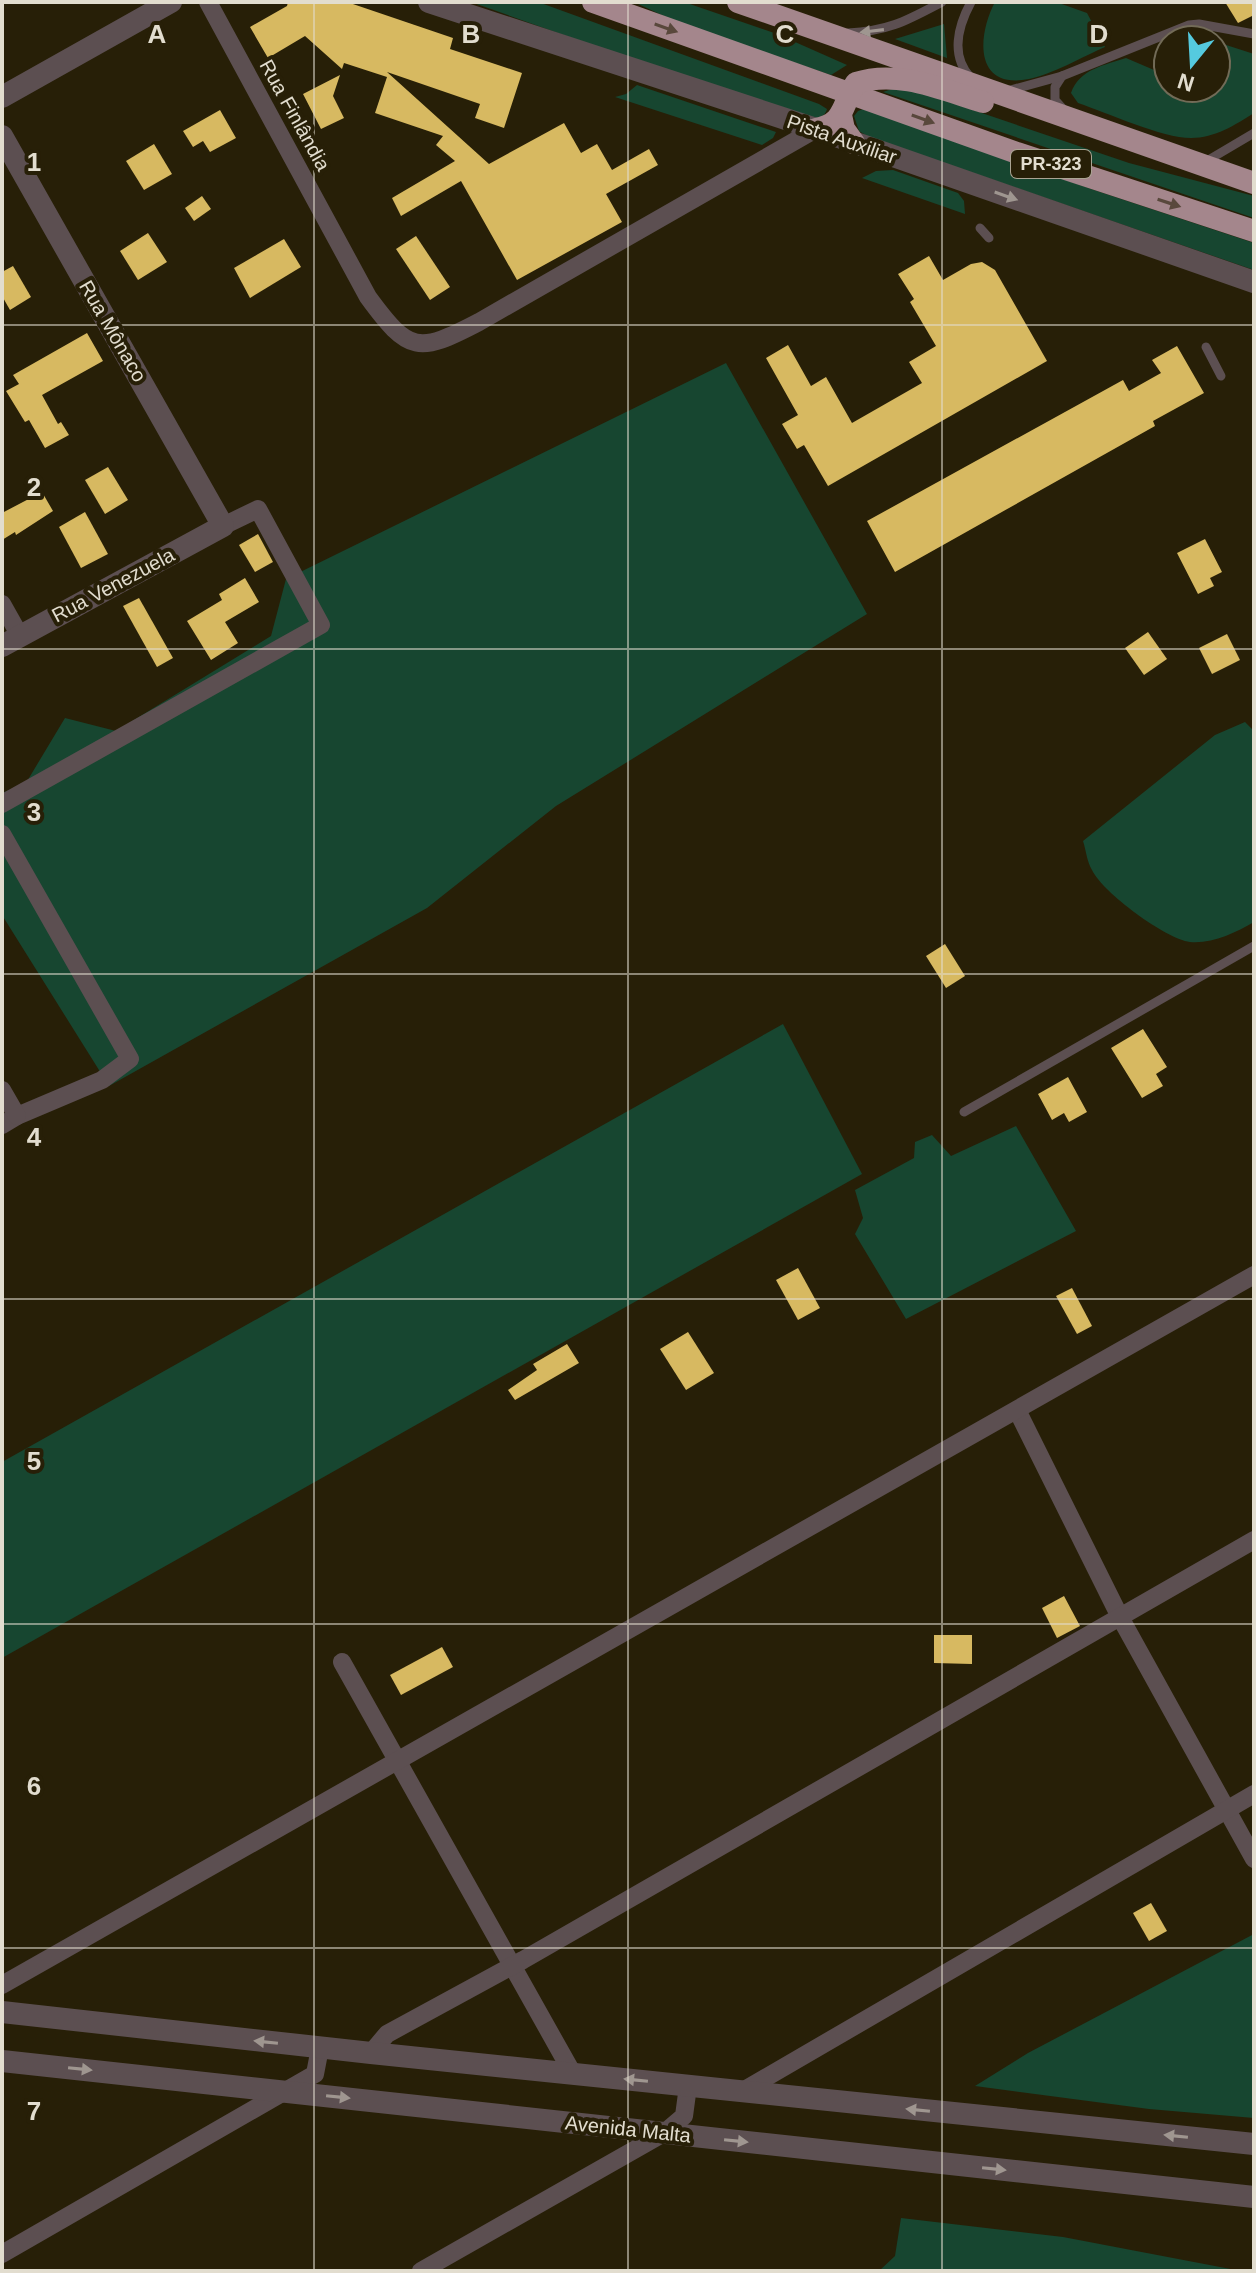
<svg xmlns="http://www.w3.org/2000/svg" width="1256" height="2273" font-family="Helvetica,sans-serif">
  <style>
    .green { fill: #174630 }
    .building { fill: #d7b961 }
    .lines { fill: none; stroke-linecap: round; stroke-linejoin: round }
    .service { stroke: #5c4f51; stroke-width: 9 }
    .minor { stroke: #5c4f51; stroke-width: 18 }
    .tertiary { stroke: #5c4f51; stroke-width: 22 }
    .trunk { stroke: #a4868c; stroke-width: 22 }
    .oneway { fill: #59483c }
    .oneway2 { fill: #9f9690 }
    .grid { fill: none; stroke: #e2ddcf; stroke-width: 2; stroke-opacity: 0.55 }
    .labels { text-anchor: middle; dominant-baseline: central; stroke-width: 8; stroke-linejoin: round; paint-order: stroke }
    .shield { fill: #271f07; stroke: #aaa493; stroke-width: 2 }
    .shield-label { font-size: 18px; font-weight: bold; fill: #e2ddcf }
    .street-label { font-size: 20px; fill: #e2ddcf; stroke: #271f07 }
    .grid-label { font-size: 26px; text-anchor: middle; font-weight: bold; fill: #e2ddcf; stroke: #271f07; stroke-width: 8; stroke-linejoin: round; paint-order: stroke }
  </style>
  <rect width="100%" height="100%" fill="#271f07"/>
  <g class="green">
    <path d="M471 2H538L819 104 827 109C824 120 813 118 803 120Z"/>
    <polygon points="634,2 684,2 777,34 847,65 831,75 683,25"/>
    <path d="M995 2H1056L1087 13 1105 47C1084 56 1051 75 1029 79 974 90 977 36 995 2Z"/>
    <polygon points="944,24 947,58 895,39"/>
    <path d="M1223 44 1254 54V113C1235 125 1215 138 1191 138 1162 138 1108 113 1078 103L1071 93C1079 69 1105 65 1126 58L1168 76V88H1216V48Z"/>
    <polygon points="637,85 776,132 773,138 762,145 615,97 626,94"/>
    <polygon points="908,88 1129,163 1254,196 1254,218 883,92 892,89"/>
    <polygon points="866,108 1094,190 1254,243 1254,270 869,137 859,131 854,116 858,111"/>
    <polygon points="893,170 958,193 964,201 965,214 862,178 876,171"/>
    <polygon points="726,363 867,614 556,806 427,908 109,1086 2,915 2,793 26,783 65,718 116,731 271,636 286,579"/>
    <path d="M1245 722 1254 731V922C1235 933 1212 944 1190 942 1166 939 1103 893 1092 870 1087 862 1086 850 1083 841L1215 735Z"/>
    <polygon points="783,1024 862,1174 2,1658 2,1462"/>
    <polygon points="1016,1126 1076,1231 906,1319 855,1234 863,1218 855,1190 914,1158 915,1142 932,1135 951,1156"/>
    <polygon points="1254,1934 1254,2118 1149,2109 975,2086 1028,2053"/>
    <polygon points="901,2218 1063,2237 1241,2271 879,2271 895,2256"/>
  </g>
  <g class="building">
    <polygon points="288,2 347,2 453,38 450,49 522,73 504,128 475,118 480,104 387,72 489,164 564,123 581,153 597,144 612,170 649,149 658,165 606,194 622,222 517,280 461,181 401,216 392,198 455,161 436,145 443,136 375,113 387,77 344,63 342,69 305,36 268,58 250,27 287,6"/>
    <polygon points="1225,2 1254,2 1254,15 1238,23"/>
    <polygon points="340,75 333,96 344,118 321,129 303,94"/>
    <polygon points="220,110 236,138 210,152 203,141 193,147 183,131"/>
    <polygon points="154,144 172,174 144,190 126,161"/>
    <polygon points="202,196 211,209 194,221 185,208"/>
    <polygon points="148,233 167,262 138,280 120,251"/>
    <polygon points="416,236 450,287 430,300 396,249"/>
    <polygon points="284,239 301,267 250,298 234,268"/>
    <polygon points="929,256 943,280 971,264 982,262 995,270 1047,361 828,486 804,445 797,449 782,424 798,415 766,358 788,345 811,386 826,377 852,423 922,383 909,362 936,346 910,302 914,299 898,274"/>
    <polygon points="13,266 31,297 10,310 2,296 2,272"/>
    <polygon points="87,333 103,361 42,395 58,424 61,422 69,435 45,448 29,420 25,422 6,391 19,384 13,375"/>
    <polygon points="1177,346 1204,393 1153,421 1155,426 895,572 867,521 1123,380 1129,391 1161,373 1152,360"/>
    <polygon points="108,467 128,500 105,514 85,480"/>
    <polygon points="42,492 53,511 16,535 15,532 2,540 2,513"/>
    <polygon points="85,512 108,554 81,568 59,527"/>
    <polygon points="258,534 273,562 255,572 239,545"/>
    <polygon points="1205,539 1222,572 1210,578 1214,586 1198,594 1177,553"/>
    <polygon points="245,578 259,602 225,622 238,643 211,660 187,621 222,600 219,594"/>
    <polygon points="139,598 173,658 157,667 123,606"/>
    <polygon points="1148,632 1167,659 1144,675 1125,648"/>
    <polygon points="1227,634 1240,660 1212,674 1199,648"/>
    <polygon points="945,944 965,976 946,988 926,956"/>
    <polygon points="1143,1029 1167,1067 1156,1074 1163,1086 1142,1098 1111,1048"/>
    <polygon points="1068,1077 1087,1112 1069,1122 1064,1113 1052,1120 1038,1094"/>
    <polygon points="798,1268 820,1308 798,1320 776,1280"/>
    <polygon points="1072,1288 1092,1326 1077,1334 1056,1296"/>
    <polygon points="688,1332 714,1373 686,1390 660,1349"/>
    <polygon points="567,1344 579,1363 515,1400 508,1390 537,1370 533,1364"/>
    <polygon points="1064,1596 1080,1626 1057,1638 1042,1608"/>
    <polygon points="934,1635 972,1635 972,1664 934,1663"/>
    <polygon points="442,1647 453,1667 401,1695 390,1675"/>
    <polygon points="1151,1903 1167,1931 1149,1941 1133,1913"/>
  </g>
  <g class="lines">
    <g class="service">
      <path d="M848 33C889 31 906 21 942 2"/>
      <polyline points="1062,76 1055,87 1055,100 1064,110"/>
      <path d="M971 78C950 56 958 26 971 2"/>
      <polyline points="1007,91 1062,76 1189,25 1199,24 1254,34"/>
      <polyline points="1205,162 1254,133"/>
      <polyline points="980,228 989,238"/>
      <polyline points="1206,347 1221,376"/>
      <polyline points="964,1112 1254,946"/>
    </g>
    <g class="minor">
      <path d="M208 2 368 297C409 353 418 354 479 322L816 129"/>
      <polyline points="2,604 20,636"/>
      <polyline points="2,804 321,625 258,509 223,526"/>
      <polyline points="2,834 130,1059 102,1080 17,1116 2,1125"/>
      <polyline points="2,1090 17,1116"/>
      <polyline points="1017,1410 1120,1617 1254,1859"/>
      <polyline points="342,1662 573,2074"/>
      <polyline points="2,1985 1254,1275"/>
      <polyline points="371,2053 387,2034 523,1960 1254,1540"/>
      <polyline points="741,2092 1254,1794"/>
      <polyline points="2,2254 315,2074 320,2048"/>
      <polyline points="421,2271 664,2133 684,2116 688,2086"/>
    </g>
    <g class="tertiary">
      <polyline points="429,2 816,129 1254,282"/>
      <polyline points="2,97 171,2"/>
      <polyline points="2,136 223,526 2,646"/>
      <polyline points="2,2012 371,2053 1254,2144"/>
      <polyline points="2,2061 1254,2197"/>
    </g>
    <g class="trunk">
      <polyline points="593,2 1017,153 1254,231"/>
      <polyline points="738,2 1254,183"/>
      <polyline points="841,115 844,129 854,143"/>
      <path d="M816 129C846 123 841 105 856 83 898 69 943 90 983 102"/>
    </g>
  </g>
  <defs><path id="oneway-solid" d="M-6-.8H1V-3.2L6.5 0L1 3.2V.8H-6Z" transform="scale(2)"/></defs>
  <g class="oneway">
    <use href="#oneway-solid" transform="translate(666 28) rotate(19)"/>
    <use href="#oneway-solid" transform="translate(923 119) rotate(20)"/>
    <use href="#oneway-solid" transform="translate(1169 203) rotate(18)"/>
  </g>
  <g class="oneway2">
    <use href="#oneway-solid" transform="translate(872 31) rotate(173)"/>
    <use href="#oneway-solid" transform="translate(1006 196) rotate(19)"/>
    <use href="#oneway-solid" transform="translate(266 2042) rotate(-174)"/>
    <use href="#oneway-solid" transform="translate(80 2069) rotate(6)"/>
    <use href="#oneway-solid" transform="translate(636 2080) rotate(-174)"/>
    <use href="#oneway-solid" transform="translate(338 2097) rotate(6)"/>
    <use href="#oneway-solid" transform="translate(918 2110) rotate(-174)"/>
    <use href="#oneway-solid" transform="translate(1176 2136) rotate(-174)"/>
    <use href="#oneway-solid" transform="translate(736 2141) rotate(6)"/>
    <use href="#oneway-solid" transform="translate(994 2169) rotate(6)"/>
  </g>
  <path class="grid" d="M314 2V2271M628 2V2271M942 2V2271M2 325H1254M2 649H1254M2 974H1254M2 1299H1254M2 1624H1254M2 1948H1254"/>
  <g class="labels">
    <rect class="shield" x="1011" y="150" width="80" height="28" rx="6"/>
    <g class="shield-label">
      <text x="1051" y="164">PR-323</text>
    </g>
    <g class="street-label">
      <text transform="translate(295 115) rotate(61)">Rua Finlândia</text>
      <text transform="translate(842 139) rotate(19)">Pista Auxiliar</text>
      <text transform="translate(113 331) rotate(60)">Rua Mônaco</text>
      <text transform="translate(113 585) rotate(-28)">Rua Venezuela</text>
      <text transform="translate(628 2129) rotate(6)">Avenida Malta</text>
    </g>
  </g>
  <g class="grid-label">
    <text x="157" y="43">A</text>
    <text x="471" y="43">B</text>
    <text x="785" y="43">C</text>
    <text x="1099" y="43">D</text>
    <text x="34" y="171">1</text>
    <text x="34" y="496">2</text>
    <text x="34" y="821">3</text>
    <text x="34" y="1146">4</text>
    <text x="34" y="1470">5</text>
    <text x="34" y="1795">6</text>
    <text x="34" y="2120">7</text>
  </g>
  <rect width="1256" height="2273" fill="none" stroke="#e2ddcf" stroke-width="8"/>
  <g transform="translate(1192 64) rotate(198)"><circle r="38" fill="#271f07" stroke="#726b57" stroke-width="2"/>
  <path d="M0-6L14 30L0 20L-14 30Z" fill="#55cadf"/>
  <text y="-12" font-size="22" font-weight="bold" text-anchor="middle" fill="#e2ddcf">N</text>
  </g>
</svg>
